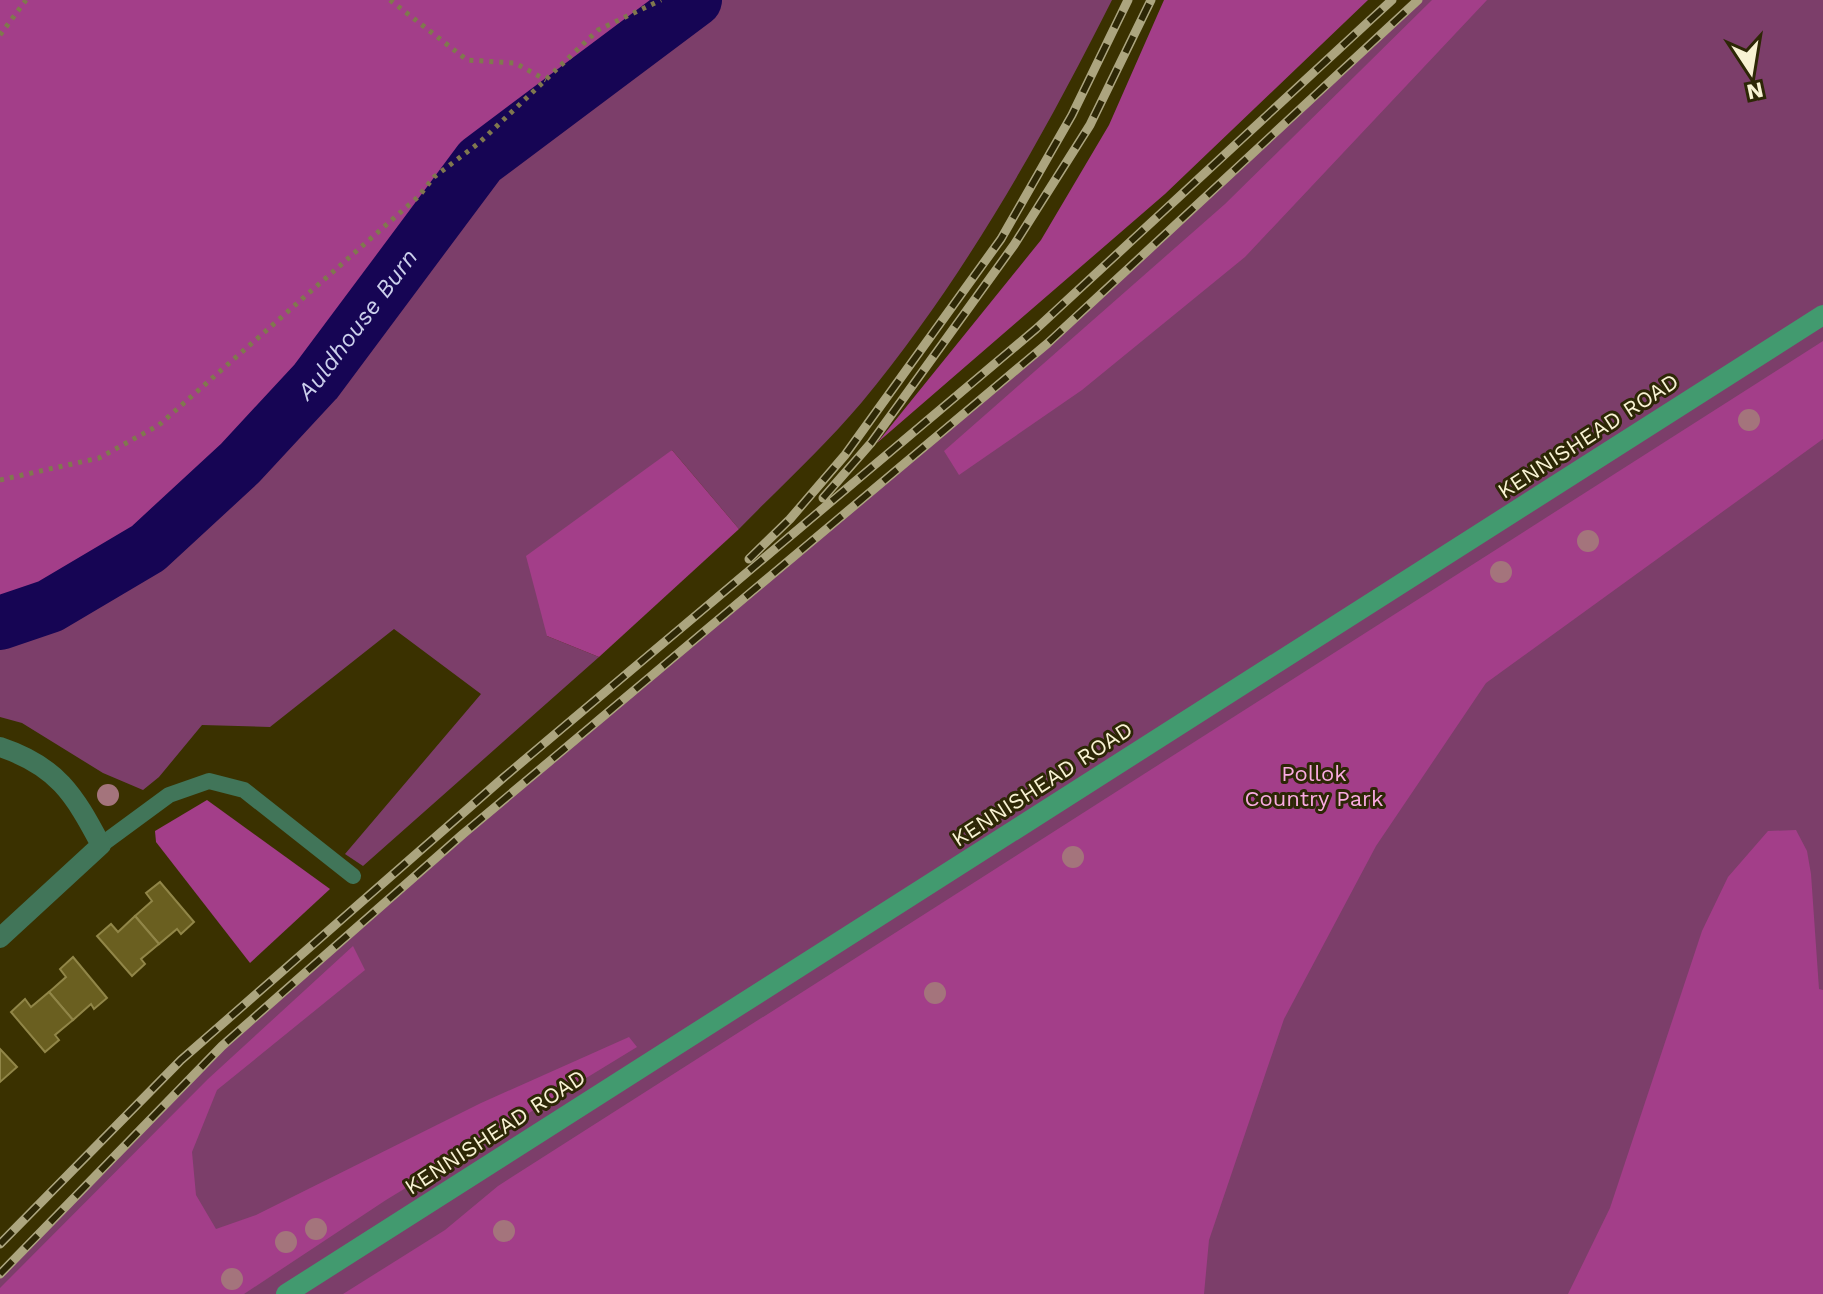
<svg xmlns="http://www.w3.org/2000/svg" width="1823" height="1294" font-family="'Work Sans',sans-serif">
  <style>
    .green { fill: #7c3e6a }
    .forest { fill: #a33e89 }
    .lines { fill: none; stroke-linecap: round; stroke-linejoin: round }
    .river { stroke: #160554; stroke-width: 54 }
    .building { fill: #6a5f20; stroke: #918648; stroke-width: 2 }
    .path { stroke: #80784e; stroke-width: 5; stroke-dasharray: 4 6; stroke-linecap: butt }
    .lane { stroke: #417559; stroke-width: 16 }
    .street { stroke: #417559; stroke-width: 20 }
    .secondary { stroke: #429a6f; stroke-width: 20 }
    .rail-casing { stroke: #aca57f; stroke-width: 9 }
    .rail { stroke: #2d2706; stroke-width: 6; stroke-dasharray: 18; stroke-linecap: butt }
    .tree { fill: #a4747c }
    .labels { text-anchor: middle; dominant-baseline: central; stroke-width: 6; stroke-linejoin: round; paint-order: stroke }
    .street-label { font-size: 22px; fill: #f8f2d3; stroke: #2d2706 }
    .park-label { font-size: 22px; fill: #faabe1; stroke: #2d2706 }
    .water-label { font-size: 24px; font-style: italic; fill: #cbcfeb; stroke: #2d2706 }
  </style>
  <rect width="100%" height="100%" fill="#3a3100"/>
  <g class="green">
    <path d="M718 0H1112C1041 141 963 280 862 402 824 447 780 487 739 529L672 450 547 636 599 657 363 866 345 854 481 694 394 629 270 727 202 725 159 777 143 790 103 773 22 723 0 717V650L52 631 123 570 323 388 491 176 680 24Z"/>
    <polygon points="1418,0 1823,0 1823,1294 0,1294 0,1274 222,1046 463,834 1048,343"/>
  </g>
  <g class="forest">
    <polygon points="0,0 682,0 642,25 470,159 324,349 183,496 62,579 0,602"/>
    <polygon points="1164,0 1368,0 1165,194 877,443 1041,240 1109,125"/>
    <polygon points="1432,0 1487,0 1245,257 1082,390 959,475 944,451 1225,204"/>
    <polygon points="1823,341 1823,439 1486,683 1376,846 1284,1019 1209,1240 1204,1294 343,1294 445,1230 498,1186"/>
    <polygon points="672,450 739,529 599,657 547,636 526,556"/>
    <polygon points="207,800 330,889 250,963 156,842 155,831"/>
    <polygon points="1796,830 1807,851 1811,874 1819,989 1823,990 1823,1294 1568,1294 1610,1208 1702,931 1728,877 1768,831"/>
    <polygon points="353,946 365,970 217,1090 192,1152 196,1195 216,1229 256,1215 481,1103 629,1037 637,1047 386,1200 244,1294 0,1294 0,1288 208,1079"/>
  </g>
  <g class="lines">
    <path class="river" id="s1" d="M0 623 50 606 148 548 240 463 316 381 480 161 695 0"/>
  </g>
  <g class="building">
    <polygon points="160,882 194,922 181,934 177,929 159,944 135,916 152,901 146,893"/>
    <polygon points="135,916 159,944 141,959 145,964 132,976 97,936 111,924 118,932"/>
    <polygon points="73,957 107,998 94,1009 91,1004 73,1020 49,992 66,977 60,969"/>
    <polygon points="49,992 73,1020 55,1035 59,1040 45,1052 11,1012 25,999 31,1007"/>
    <polygon points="0,1049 17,1067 0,1082"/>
  </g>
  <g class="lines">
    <g class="path">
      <polyline points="390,0 467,60 515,63 546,80"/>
      <polyline points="0,35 26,0"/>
      <polyline points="0,480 99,458 159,425 419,196 434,177 479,143 598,30 661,0"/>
    </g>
    <polyline class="lane" points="101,845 169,795 209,781 244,790 353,876"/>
    <path class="street" d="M0 747C57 766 74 794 101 845L0 938"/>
    <polyline class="secondary" points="286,1294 1823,315"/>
    <g class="rail-casing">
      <g id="rail">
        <polyline points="823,498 871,443 1014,245 1090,125 1151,0"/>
        <polyline points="749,559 790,519 845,455 1001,239 1072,115 1128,0"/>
        <polyline points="0,1244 181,1060 503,778 1036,329 1392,0"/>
        <polyline points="0,1274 222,1046 463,834 1048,343 1418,0"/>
      </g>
    </g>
    <use href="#rail" class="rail"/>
  </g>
  <g class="tree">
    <circle cx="1749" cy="420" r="11"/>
    <circle cx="1588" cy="541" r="11"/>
    <circle cx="1501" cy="572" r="11"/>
    <circle cx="108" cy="795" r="11"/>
    <circle cx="1073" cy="857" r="11"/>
    <circle cx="935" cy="993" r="11"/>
    <circle cx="316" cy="1229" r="11"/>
    <circle cx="504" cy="1231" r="11"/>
    <circle cx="286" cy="1242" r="11"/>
    <circle cx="232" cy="1279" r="11"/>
  </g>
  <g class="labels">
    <g class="street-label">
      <text transform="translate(1588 436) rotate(-33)">KENNISHEAD ROAD</text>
      <text transform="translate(1042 784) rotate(-33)">KENNISHEAD ROAD</text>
      <text transform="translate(495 1132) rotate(-33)">KENNISHEAD ROAD</text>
    </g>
    <g class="park-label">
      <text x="1314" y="773">Pollok<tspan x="1314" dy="25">Country Park</tspan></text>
    </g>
    <g class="water-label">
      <text stroke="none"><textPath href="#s1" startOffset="474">Auldhouse Burn</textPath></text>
    </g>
  </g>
  <g transform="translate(1751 72) rotate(168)" stroke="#2d2706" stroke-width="6" paint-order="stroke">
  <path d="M0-6L14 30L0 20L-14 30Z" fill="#f8f2d3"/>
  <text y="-12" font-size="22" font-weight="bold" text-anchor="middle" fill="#f8f2d3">N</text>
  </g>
</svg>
